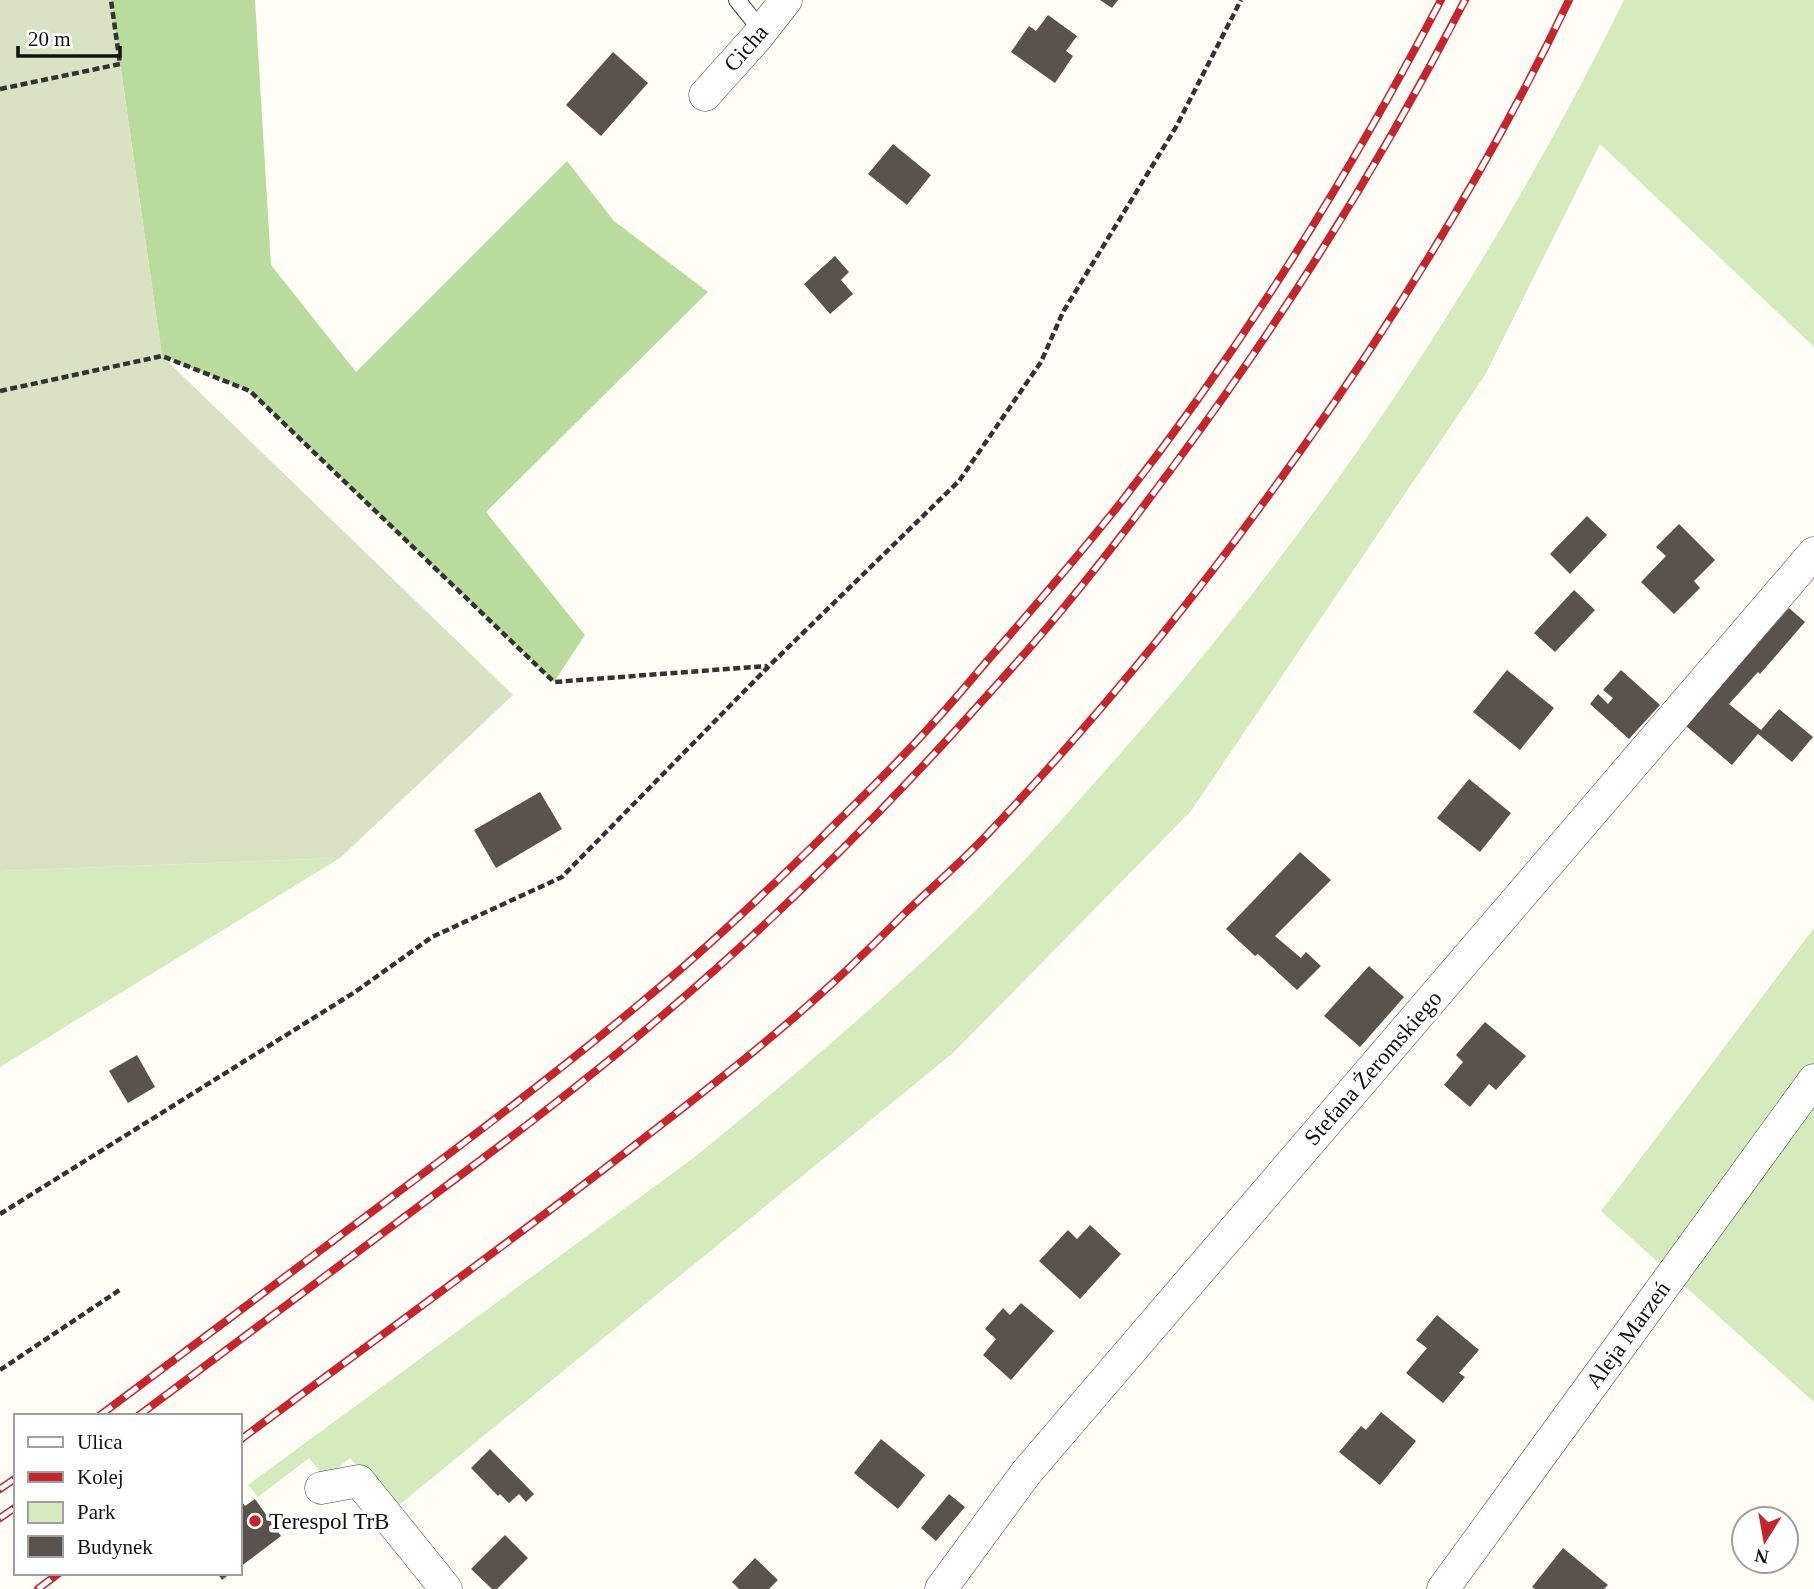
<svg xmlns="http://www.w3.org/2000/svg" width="1814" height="1589" font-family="Georgia,serif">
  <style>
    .green { fill: #d5ebbd }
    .forest { fill: #b9dc9c }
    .cemetery { fill: #d9e3c4 }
    .building { fill: #5a524d }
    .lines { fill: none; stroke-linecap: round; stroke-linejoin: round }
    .service-casing { stroke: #444; stroke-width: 18 }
    .minor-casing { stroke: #444; stroke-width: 33 }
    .path { stroke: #333; stroke-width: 4.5; stroke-dasharray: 7 3.5; stroke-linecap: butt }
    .service { stroke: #fff; stroke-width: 16 }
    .minor { stroke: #fff; stroke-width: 32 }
    .rail-casing { stroke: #c4262e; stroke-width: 8 }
    .rail { stroke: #fff; stroke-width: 5; stroke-dasharray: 16; stroke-linecap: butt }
    .poi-dot { fill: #c4262e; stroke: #fff; stroke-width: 2.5 }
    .labels { text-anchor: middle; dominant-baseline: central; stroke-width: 7; stroke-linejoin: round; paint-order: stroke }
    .street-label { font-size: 23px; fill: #111; stroke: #fff }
    .poi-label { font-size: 23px; fill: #111; stroke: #fff; text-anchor: start }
  </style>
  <rect width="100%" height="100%" fill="#fffdf5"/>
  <g class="green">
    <path d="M1624 0H1814V347L1600 144 1485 375 1191 811 953 1053 394 1509 350 1458 326 1478 309 1458 258 1497 248 1485 692 1159C776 1091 859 1021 938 947 1002 887 1061 821 1119 755 1320 526 1489 274 1624 0Z"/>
    <polygon points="340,858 0,1067 0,871"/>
    <polygon points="1814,928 1814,1402 1601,1211"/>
  </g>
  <polygon class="forest" points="111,0 255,0 271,265 356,372 567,161 614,221 708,292 486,512 585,635 554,682 250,391 162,356"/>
  <polygon class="cemetery" points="0,0 111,0 162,356 513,695 340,858 0,871"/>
  <g class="building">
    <polygon points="1100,0 1118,0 1112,8"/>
    <polygon points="1048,15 1077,36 1066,51 1073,56 1055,83 1011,52 1029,26 1036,31"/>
    <polygon points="613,52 648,83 601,136 566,105"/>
    <polygon points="893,144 931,175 907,205 868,174"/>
    <polygon points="835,256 849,272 841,280 853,294 830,314 804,284"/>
    <polygon points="1587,516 1607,535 1570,574 1550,554"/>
    <polygon points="1679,524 1715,560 1694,581 1700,588 1674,614 1641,582 1666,556 1656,547"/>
    <polygon points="1574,590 1595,610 1555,652 1534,633"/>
    <polygon points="1789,608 1805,622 1760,674 1758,672 1729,704 1761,730 1779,709 1813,737 1792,762 1758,734 1732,765 1686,726"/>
    <polygon points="1507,670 1554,708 1520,750 1473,712"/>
    <polygon points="1621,670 1660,705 1629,739 1590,704 1598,694 1608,704 1613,698 1603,690"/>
    <polygon points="1469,779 1511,813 1480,852 1437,818"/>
    <polygon points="540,792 562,829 496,868 474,830"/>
    <polygon points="1300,852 1331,880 1275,936 1301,958 1306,952 1321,966 1297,990 1258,954 1255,956 1226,929"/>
    <polygon points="1369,966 1404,997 1360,1047 1324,1016"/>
    <polygon points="1485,1022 1526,1056 1496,1090 1489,1084 1470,1107 1444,1085 1463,1062 1456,1055"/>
    <polygon points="137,1055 155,1087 128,1103 109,1071"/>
    <polygon points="1090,1225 1121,1254 1080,1299 1039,1261 1068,1230 1077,1239"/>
    <polygon points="1021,1303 1054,1331 1011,1380 983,1355 996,1339 985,1329 1003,1308 1010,1315"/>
    <polygon points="1437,1315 1479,1350 1459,1373 1465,1377 1443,1403 1406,1373 1427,1348 1416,1340"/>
    <polygon points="1381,1412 1416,1441 1380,1485 1339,1452 1361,1426 1366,1430"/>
    <polygon points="881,1439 925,1475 898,1509 854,1473"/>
    <polygon points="490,1449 534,1494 526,1502 519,1494 509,1503 500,1494 498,1496 471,1468"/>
    <polygon points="949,1494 965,1507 936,1541 921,1528"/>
    <polygon points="240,1499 245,1506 255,1499 281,1536 240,1567"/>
    <polygon points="505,1535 528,1558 497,1589 492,1589 471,1569"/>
    <polygon points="1563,1548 1608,1585 1604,1589 1535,1589 1532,1587"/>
    <polygon points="755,1558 778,1580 769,1589 739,1589 732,1582"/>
    <polygon points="217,1573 231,1573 222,1580"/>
  </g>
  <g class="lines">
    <g class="service-casing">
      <polyline id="service" points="737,0 762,31"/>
    </g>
    <g class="minor-casing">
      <g id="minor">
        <polyline points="705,95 757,37 786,0"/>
        <polyline points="321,1488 359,1481 446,1589"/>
        <polyline points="941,1589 1026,1473 1814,553"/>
        <polyline points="1443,1589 1814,1080"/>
      </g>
    </g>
    <g class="path">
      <polyline points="0,89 120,64 111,0"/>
      <polyline points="0,391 162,356 250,391 554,682 767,666"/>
      <polyline points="0,1214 355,992 432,937 562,877 769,666 959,481 1041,362 1063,312 1176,127 1241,0"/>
      <polyline points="0,1370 121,1289"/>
    </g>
    <use href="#service" class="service"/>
    <use href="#minor" class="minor"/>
    <g class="rail-casing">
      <g id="rail">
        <path d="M99 1416C192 1347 284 1277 377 1208 467 1141 557 1073 643 1001 704 951 762 896 818 841 858 801 899 762 936 720 958 696 979 670 1001 645 1042 598 1083 550 1122 501 1243 346 1350 174 1441 0"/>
        <path d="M138 1416C225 1351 312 1286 399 1221 488 1155 578 1088 663 1015 753 939 838 856 919 770 953 734 986 697 1019 660 1075 597 1128 528 1178 460 1286 314 1382 161 1465 0"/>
        <path d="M240 1440C373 1341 508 1244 639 1142 702 1093 766 1044 825 990 852 966 878 940 904 914 930 889 958 865 983 839 1098 718 1203 589 1299 453 1401 310 1493 159 1569 0"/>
        <polyline points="0,1489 16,1478"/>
        <polyline points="0,1518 16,1507"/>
        <polyline points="38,1589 59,1573"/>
      </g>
    </g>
    <use href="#rail" class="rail"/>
  </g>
  <circle class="poi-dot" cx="255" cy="1521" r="7"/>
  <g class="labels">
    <g class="street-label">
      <text transform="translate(746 48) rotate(-49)">Cicha</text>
      <text transform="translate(1373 1068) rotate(-49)">Stefana Żeromskiego</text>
      <text transform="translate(1628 1335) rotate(-54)">Aleja Marzeń</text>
    </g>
    <g class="poi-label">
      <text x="269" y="1521">Terespol TrB</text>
    </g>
  </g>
  <rect x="14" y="1414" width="228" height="161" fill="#ffffff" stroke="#a0a0a0" stroke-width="2"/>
  <rect x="28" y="1437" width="35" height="10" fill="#ffffff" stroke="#a0a0a0" stroke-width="2"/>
  <text x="77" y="1449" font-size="21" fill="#111111">Ulica</text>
  <rect x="28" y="1472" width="35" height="10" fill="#c4262e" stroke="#a0a0a0" stroke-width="2"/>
  <text x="77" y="1484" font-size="21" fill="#111111">Kolej</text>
  <rect x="28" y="1502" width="35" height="21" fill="#d5ebbd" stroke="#a0a0a0" stroke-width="2"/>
  <text x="77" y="1519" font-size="21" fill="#111111">Park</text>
  <rect x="28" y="1536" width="35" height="21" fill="#5a524d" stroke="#a0a0a0" stroke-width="2"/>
  <text x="77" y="1554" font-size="21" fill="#111111">Budynek</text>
  <g transform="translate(1765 1540) rotate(191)"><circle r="33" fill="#ffffff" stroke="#a0a0a0" stroke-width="2"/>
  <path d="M0-5L12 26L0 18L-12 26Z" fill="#c4262e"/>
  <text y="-10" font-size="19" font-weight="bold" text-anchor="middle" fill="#111111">N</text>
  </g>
  <path d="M18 46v10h102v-10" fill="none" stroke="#111111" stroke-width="3.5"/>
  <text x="28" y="46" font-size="21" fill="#111111" stroke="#ffffff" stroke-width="5" paint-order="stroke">20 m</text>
</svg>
